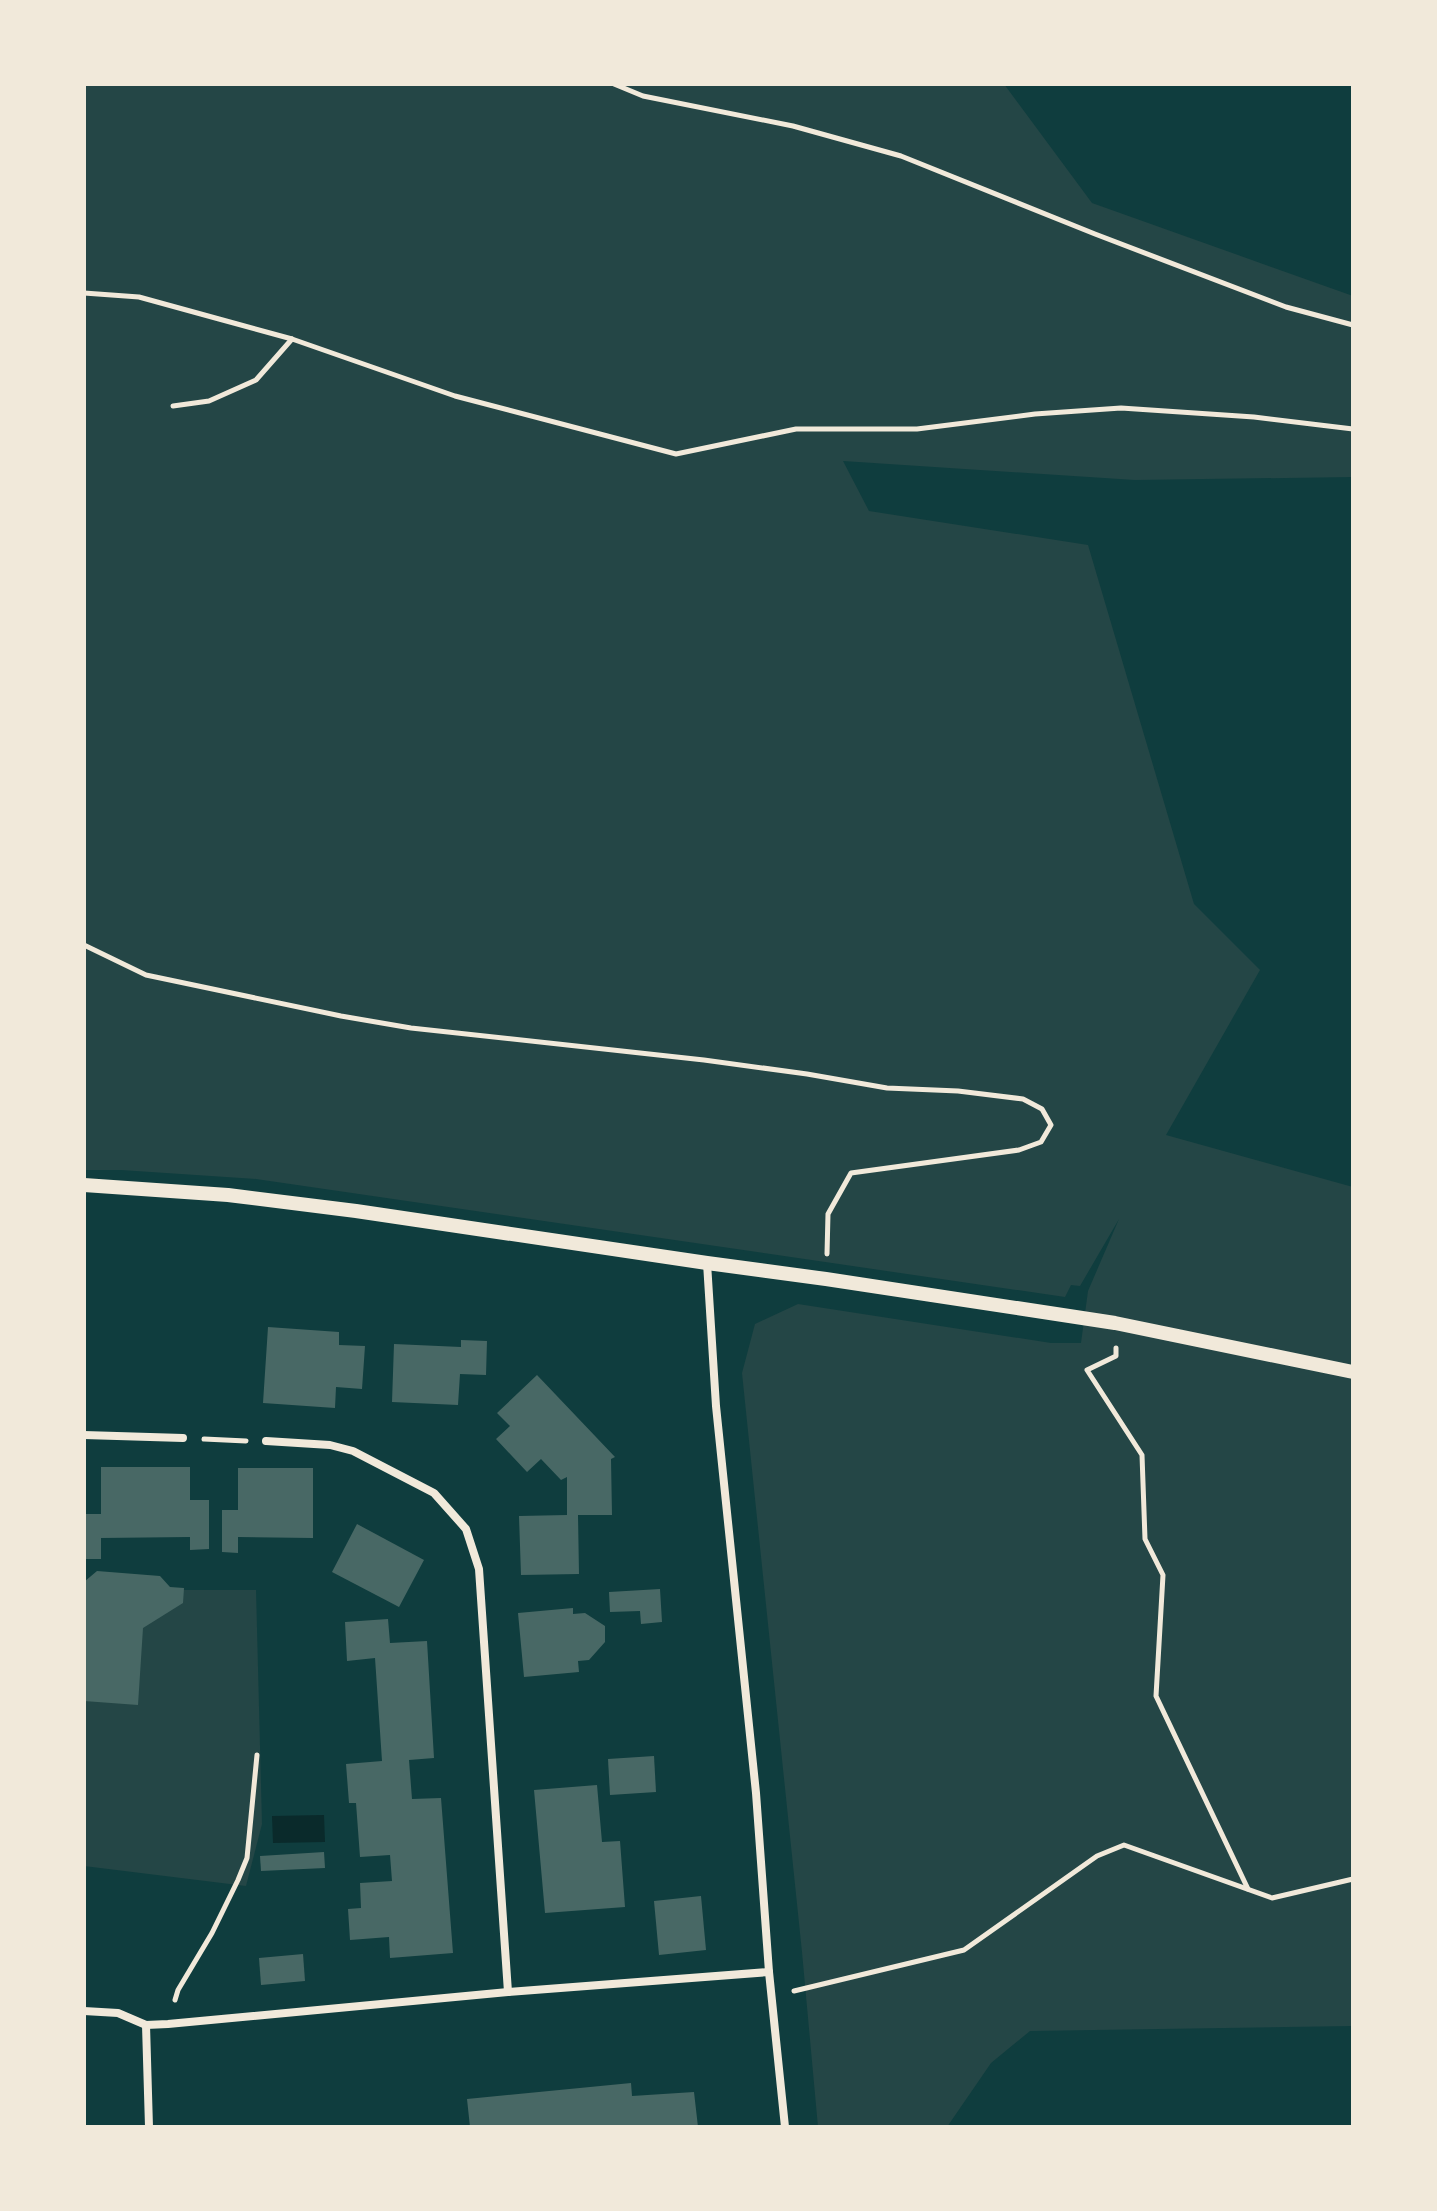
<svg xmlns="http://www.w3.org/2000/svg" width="1437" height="2211" font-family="'Noto Sans',sans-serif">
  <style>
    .green { fill: #244646 }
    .water { fill: #0a2a2b }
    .building { fill: #486865 }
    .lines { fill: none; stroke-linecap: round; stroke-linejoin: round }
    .path { stroke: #f1e9da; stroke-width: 5 }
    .minor { stroke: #f1e9da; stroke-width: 8 }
    .tertiary { stroke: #f1e9da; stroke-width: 14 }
  </style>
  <rect width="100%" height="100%" fill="#0f3d3e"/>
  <g class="green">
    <polygon points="84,84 1004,84 1092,203 1353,296 1353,477 1135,480 843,461 869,511 1088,545 1194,904 1260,970 1166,1135 1353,1187 1353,2026 1030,2031 991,2063 947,2127 818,2127 802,1952 742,1373 755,1324 798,1304 1051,1343 1081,1343 1088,1291 1119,1219 1080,1286 1071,1285 1065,1297 256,1179 121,1170 84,1170"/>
    <polygon points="84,1590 256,1590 262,1824 246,1886 84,1866"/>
  </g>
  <polygon class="water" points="324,1815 325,1842 273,1843 272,1816"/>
  <g class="building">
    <polygon points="268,1327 339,1332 339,1345 365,1346 362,1389 336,1387 335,1408 263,1403"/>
    <polygon points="461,1340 487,1341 486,1375 460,1374 458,1405 392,1402 394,1344 461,1347"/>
    <polygon points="537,1375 615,1457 611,1459 612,1515 578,1515 579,1574 521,1575 519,1516 567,1515 567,1477 561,1480 541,1459 527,1472 496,1439 510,1426 497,1413"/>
    <polygon points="101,1467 190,1467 190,1500 209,1500 209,1549 190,1550 190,1537 101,1538 101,1559 84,1559 84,1514 101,1514"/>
    <polygon points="238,1468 313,1468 313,1538 238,1537 238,1553 222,1552 222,1510 238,1510"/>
    <polygon points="357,1524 424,1560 399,1607 332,1572"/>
    <polygon points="97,1571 160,1576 170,1587 184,1588 183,1603 143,1628 138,1705 84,1701 84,1582"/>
    <polygon points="660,1589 662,1622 641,1624 640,1611 610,1612 609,1592"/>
    <polygon points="573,1608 573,1614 585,1613 605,1626 605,1642 589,1660 578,1661 579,1672 524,1677 518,1613"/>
    <polygon points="388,1619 390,1643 427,1641 434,1758 409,1760 412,1799 441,1798 453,1953 390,1958 389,1937 350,1940 348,1909 361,1908 360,1883 392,1881 390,1855 360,1857 356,1803 349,1803 346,1764 382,1761 375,1658 347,1661 345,1622"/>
    <polygon points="654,1756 656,1792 610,1795 608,1759"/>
    <polygon points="597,1785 602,1842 620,1841 625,1907 545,1913 534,1790"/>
    <polygon points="324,1852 325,1868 261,1871 260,1856"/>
    <polygon points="701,1896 706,1950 659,1955 654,1901"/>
    <polygon points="303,1954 305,1981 261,1985 259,1958"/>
    <polygon points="631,2083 632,2096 694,2092 698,2127 470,2127 467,2099"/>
  </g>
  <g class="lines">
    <g class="path">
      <polyline points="614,84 643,96 793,126 901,156 1095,234 1286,307 1353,325"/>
      <polyline points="84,293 139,297 219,319 292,339 455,396 676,454 796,429 917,429 1035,414 1121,408 1254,417 1353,429"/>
      <polyline points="173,406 209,401 256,380 292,339"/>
      <polyline points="84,945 146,975 341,1016 411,1028 704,1060 807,1074 887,1088 958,1091 1023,1099 1042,1109 1051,1125 1041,1142 1019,1150 851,1173 828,1214 827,1254"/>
      <polyline points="1116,1348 1116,1356 1087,1370 1142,1455 1145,1539 1163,1575 1156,1696 1248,1889"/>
      <polyline points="204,1439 246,1441"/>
      <polyline points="794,1991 964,1950 1097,1856 1124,1845 1272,1898 1353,1879"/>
      <polyline points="175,2000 178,1990 212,1933 238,1880 247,1858 257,1755"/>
    </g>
    <g class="minor">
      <polyline points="707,1263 716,1406 756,1793 769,1972 785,2127"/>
      <polyline points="84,1435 183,1438"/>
      <polyline points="266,1441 330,1445 353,1451 434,1493 466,1529 479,1569 508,1992"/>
      <polyline points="84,2011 118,2013 146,2025 168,2024 508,1992 769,1972"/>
      <polyline points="146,2025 149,2127"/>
    </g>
    <polyline class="tertiary" points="84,1185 228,1195 356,1211 707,1263 826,1279 1115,1323 1353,1372"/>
  </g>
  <rect width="1437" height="2211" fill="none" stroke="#f1e9da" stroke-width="172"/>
</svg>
